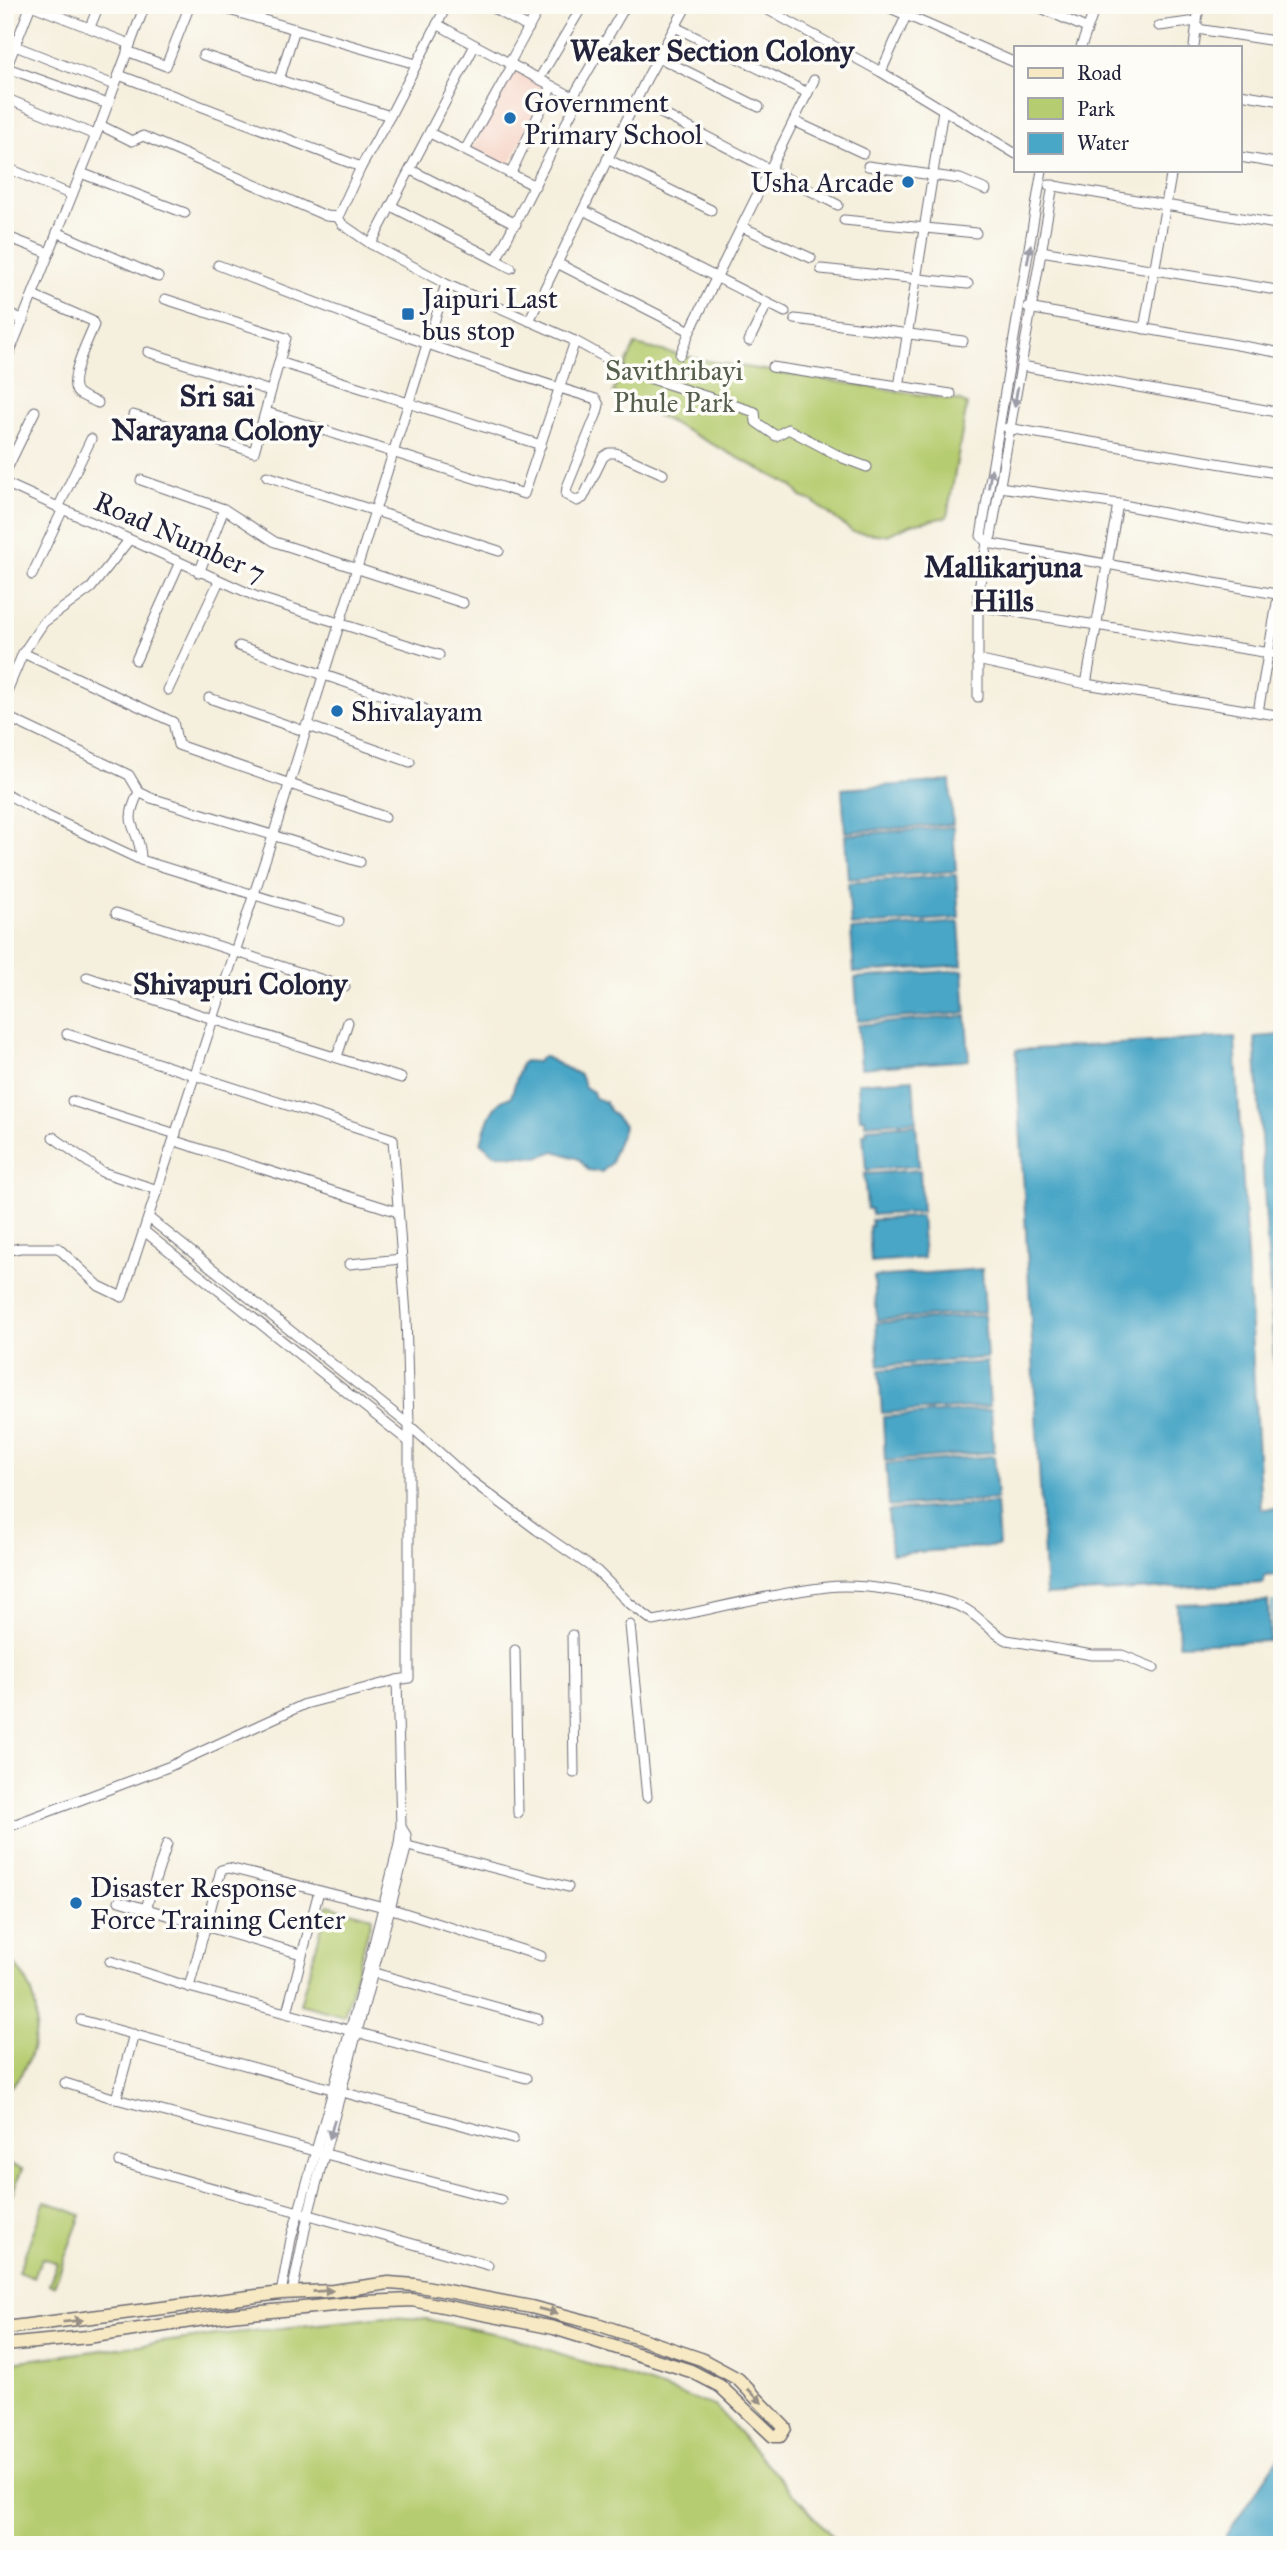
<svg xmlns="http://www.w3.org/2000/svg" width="1287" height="2550" font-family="'IM FELL Great Primer',serif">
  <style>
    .built { fill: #f6d2c4 }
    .green { fill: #b6cc70; stroke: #6c7756; stroke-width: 2 }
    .water { fill: #48a6c6; stroke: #356480; stroke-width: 2 }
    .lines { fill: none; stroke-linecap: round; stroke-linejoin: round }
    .stream { stroke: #48a6c6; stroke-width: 2.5 }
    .street-casing { stroke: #6c6a74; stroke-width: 11 }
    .secondary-casing { stroke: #6c6a74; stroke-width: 15 }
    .street { stroke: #fff; stroke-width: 9 }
    .secondary { stroke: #f7e9c3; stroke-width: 12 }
    .oneway { fill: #9c9ca7 }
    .oneway2 { fill: #978f86 }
    .poi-dot { fill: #1f6fb2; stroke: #fdfcf7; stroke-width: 2.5 }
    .labels { text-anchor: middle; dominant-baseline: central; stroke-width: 7; stroke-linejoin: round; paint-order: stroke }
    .poi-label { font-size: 28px; fill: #22223b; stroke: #fdfcf7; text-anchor: start }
    .park-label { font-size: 28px; fill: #565e4e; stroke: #fdfcf7 }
    .street-label { font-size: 28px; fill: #22223b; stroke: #fdfcf7 }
    .neighbourhood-label { font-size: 30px; font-weight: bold; fill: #22223b; stroke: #fdfcf7 }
  </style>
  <rect width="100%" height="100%" fill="#fdfcf7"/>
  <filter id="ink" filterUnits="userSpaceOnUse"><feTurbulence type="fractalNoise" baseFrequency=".0143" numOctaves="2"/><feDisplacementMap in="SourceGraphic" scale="14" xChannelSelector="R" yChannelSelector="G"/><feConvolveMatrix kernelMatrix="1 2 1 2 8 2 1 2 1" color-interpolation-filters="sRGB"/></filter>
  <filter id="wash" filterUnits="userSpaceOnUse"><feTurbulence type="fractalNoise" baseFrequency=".00686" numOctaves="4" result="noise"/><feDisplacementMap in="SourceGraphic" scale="28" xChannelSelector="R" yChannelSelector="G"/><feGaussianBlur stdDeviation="1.57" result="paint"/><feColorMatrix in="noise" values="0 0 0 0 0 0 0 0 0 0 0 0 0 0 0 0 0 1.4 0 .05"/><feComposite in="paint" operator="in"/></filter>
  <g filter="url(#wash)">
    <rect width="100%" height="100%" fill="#f5efdd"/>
    <polygon class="built" points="514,71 547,88 508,168 472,148"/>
    <g class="green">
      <polygon points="635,345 713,362 960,401 967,404 947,517 912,524 887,535 853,532 812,501 801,497 792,486 613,392"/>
      <polygon points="328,1905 372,1917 344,2016 300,2004"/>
      <path d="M5 1954C18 1967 30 1982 34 2000 41 2030 31 2072 5 2091Z"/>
      <polygon points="5,2163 22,2169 5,2211"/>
      <polygon points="45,2201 81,2215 54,2286 49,2284 57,2263 42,2258 34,2278 18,2272"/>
      <polygon points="385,2317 426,2319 511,2337 715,2406 840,2545 5,2545 5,2363 216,2335"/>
    </g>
    <g class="water">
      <polygon points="950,781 953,824 845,832 842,789"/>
      <polygon points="953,827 956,871 848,879 845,835"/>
      <polygon points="956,875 959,918 851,926 848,883"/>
      <polygon points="959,922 962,965 854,973 851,930"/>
      <polygon points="963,970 966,1013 858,1021 855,978"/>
      <polygon points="966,1016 969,1060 861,1068 858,1025"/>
      <polygon points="1282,1035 1282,1491 1255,1037"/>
      <polygon points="1235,1037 1261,1509 1282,1508 1282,1575 1264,1576 1264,1583 1046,1595 1016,1050"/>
      <path d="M543 1056 580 1075 585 1087 593 1092 595 1098 606 1102 609 1110 624 1125C622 1139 612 1148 612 1162L602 1172 588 1170 579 1159 555 1151 538 1157 494 1154 481 1143C486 1126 491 1101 511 1097L521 1064 525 1061 537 1062Z"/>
      <polygon points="913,1079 916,1121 865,1124 865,1118 860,1118 858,1083"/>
      <polygon points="916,1124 919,1166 866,1170 863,1134 867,1134 866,1128"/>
      <polygon points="920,1170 922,1212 872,1215 871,1209 867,1209 864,1174"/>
      <polygon points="921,1216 924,1258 871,1262 869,1226 872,1226 871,1220"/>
      <polygon points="982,1269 985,1312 877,1320 874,1277"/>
      <polygon points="984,1315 987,1358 879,1366 876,1323"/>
      <polygon points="987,1362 990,1406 882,1413 879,1370"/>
      <polygon points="991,1409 994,1452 885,1461 883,1417"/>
      <polygon points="994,1456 997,1499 889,1507 886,1464"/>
      <polygon points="996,1503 999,1546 891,1554 888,1511"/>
      <polygon points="1268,1601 1270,1641 1179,1644 1177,1604"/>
      <polygon points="1282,2454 1282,2545 1220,2545 1280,2456"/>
    </g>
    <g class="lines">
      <polyline class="stream" points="1273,1602 1273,1664 1282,1667"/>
    </g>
  </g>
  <g filter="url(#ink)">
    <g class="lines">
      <g class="street-casing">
        <g id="street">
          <polyline points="31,5 130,44"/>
          <polyline points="447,5 390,116 361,167 338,217 342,224 371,244 446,284 575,341 633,373 755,412 756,422 776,436 788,429 843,458 867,467"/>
          <polyline points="488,5 529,28"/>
          <polyline points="759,5 881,72 1016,154"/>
          <polyline points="883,5 1016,63"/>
          <polyline points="1034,5 1086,28"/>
          <polyline points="215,6 416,64"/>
          <polyline points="437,24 475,45"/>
          <polyline points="1159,26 1197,21"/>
          <polyline points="90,27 99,5"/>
          <polyline points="675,27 808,93"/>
          <polyline points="1197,29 1282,42"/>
          <polyline points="15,46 114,85"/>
          <polyline points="1081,47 1096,5"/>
          <polyline points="1194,47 1199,5"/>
          <polyline points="127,51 166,66 190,5"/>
          <polyline points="203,55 390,116"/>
          <polyline points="658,57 759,107"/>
          <polyline points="509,64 541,5"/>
          <polyline points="7,68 108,104"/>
          <polyline points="5,71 31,5"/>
          <polyline points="881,72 911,5"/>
          <polyline points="119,75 361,167"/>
          <polyline points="539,79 583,5"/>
          <polyline points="279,80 295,29"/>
          <polyline points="1240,94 1282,101"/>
          <polyline points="5,98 95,135"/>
          <polyline points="636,100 838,205"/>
          <polyline points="794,121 863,153"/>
          <polyline points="100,125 132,141 143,136 326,216 338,217"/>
          <polyline points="430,133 535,186"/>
          <polyline points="465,150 512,66"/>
          <polyline points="1240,157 1282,164"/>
          <polyline points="607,159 711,210"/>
          <polyline points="868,166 960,179 986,190"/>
          <polyline points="5,167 72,195"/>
          <polyline points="411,170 516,224"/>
          <polyline points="1042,170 981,536 987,543 1282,595"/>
          <polyline points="81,173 185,213"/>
          <polyline points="511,173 552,86"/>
          <polyline points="1049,185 1282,225"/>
          <polyline points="391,206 496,260 578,100 573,97 626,5"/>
          <polyline points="583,210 785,312"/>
          <polyline points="844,220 976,233"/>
          <polyline points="742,227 811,258"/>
          <polyline points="57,232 158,277"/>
          <polyline points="5,236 49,253"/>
          <polyline points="371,244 475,45 573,97"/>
          <polyline points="1041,251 1282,291"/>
          <polyline points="496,260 511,268"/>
          <polyline points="557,263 690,331 814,80"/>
          <path d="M218 265C343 314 467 361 596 399L599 405 597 413 567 487 566 495 577 501 583 498 603 457 609 453H616L663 474"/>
          <polyline points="821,269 968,284"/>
          <path d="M33 295 92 321 94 325C89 338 66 382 78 393 83 397 92 400 98 403"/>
          <polyline points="165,299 286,338 279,362 541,445"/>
          <polyline points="1028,308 1282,353"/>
          <polyline points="5,312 24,320"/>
          <polyline points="795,319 963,341"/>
          <polyline points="529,321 647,78 687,5"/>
          <polyline points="1144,329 1172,170"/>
          <polyline points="749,341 767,304"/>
          <polyline points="148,352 270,391"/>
          <polyline points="680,355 690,331"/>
          <polyline points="5,364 100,125 145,5"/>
          <polyline points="1022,366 1282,413"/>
          <polyline points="772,367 951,394"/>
          <polyline points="899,387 943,110"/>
          <polyline points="266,412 524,494 575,341"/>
          <polyline points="133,415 254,452 279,362"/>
          <polyline points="1007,428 1282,474"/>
          <polyline points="5,473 35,411"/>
          <polyline points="267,476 499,551"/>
          <polyline points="141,480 224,509 275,542 463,603"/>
          <polyline points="5,483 257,597 439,655"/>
          <polyline points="1000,487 1118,504 1282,536"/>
          <polyline points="58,508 91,439"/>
          <polyline points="199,573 224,509"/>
          <polyline points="32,575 62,511"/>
          <polyline points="978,606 1282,655"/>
          <polyline points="239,646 424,709"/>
          <polyline points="23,653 44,622 91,588 129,540"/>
          <polyline points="136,660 179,564"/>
          <polyline points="977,660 1086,684 1282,716"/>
          <polyline points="1086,684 1118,504"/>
          <polyline points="168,690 219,581"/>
          <polyline points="5,696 23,653 173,722 178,745 385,817"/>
          <polyline points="978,697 978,594 987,543 991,536 1053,185"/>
          <polyline points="209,698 304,731"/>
          <polyline points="1258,712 1282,574"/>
          <polyline points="5,716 129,775 139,792 151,798 360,862"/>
          <polyline points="306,725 410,762"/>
          <path d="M139 792C120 830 141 825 141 860"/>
          <polyline points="5,793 43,814 141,860 339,921"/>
          <polyline points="116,913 345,987"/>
          <polyline points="87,977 213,1019 401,1078"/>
          <polyline points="67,1034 393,1139 406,1315 409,1425 409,1678 397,1680 401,1827 399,1844 367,1971 291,2239 281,2293"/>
          <polyline points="337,1057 348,1022"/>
          <polyline points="72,1101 176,1134"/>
          <polyline points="53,1137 102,1172 158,1190"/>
          <polyline points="175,1141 398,1212"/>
          <path d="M149 1218 409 1425 469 1479 537 1530 597 1571 629 1603 653 1621C710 1610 768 1594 827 1587 863 1583 925 1594 959 1606 978 1613 989 1632 1007 1640L1092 1655H1122L1154 1668"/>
          <polyline points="144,1231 408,1441"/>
          <polyline points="5,1251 20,1248 58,1248 99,1286 122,1297 273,836 446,284"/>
          <polyline points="349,1264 402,1259"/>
          <polyline points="630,1625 647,1797"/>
          <polyline points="572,1635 574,1773"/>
          <polyline points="515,1650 518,1813"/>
          <polyline points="5,1828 168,1767 305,1704 397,1680"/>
          <polyline points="167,1844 147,1905 150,1910 301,1954"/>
          <polyline points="404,1845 568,1887"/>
          <polyline points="119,1901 150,1910"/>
          <polyline points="110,1961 189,1987 526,2078"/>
          <polyline points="371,1972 538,2019"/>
          <polyline points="189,1987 221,1870 229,1868 392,1909 541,1956"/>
          <polyline points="287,2012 319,1891"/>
          <polyline points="81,2020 513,2139"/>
          <polyline points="65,2083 116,2099 501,2200"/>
          <polyline points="116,2099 134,2034"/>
          <polyline points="120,2162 488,2265"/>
          <polyline points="292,2293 308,2215 407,1845 406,1835 401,1827"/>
        </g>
      </g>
      <g class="secondary-casing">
        <polyline id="secondary" points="5,2328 281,2293 333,2291 389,2283 415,2285 531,2307 597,2324 701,2359 738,2379 785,2428 780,2436 773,2436 720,2386 691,2371 554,2328 412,2300 365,2302 230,2315 88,2337 5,2345"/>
      </g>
      <use href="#street" class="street"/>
      <use href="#secondary" class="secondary"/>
    </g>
    <defs><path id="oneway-solid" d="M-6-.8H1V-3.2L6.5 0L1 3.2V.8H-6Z" transform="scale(1.75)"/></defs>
    <g class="oneway">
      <use href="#oneway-solid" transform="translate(1029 254) rotate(-80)"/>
      <use href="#oneway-solid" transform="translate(1016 397) rotate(100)"/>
      <use href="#oneway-solid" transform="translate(990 478) rotate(-81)"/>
      <use href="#oneway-solid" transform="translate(332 2129) rotate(105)"/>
    </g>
    <g class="oneway2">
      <use href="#oneway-solid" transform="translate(323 2291) rotate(-3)"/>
      <use href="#oneway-solid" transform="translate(548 2311) rotate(14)"/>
      <use href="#oneway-solid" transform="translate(73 2321) rotate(-6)"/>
      <use href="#oneway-solid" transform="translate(755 2396) rotate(45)"/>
    </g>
  </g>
  <g class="poi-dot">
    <circle cx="510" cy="118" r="7"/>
    <circle cx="908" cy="182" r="7"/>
    <rect x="401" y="307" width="14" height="14" rx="3.5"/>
    <circle cx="337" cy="711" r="7"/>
    <circle cx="76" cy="1903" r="7"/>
  </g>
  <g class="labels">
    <g class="poi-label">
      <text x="524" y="102">Government<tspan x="524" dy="32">Primary School</tspan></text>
      <text x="894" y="182" text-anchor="end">Usha Arcade</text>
      <text x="422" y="298">Jaipuri Last<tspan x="422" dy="32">bus stop</tspan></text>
      <text x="351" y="711">Shivalayam</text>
      <text x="90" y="1887">Disaster Response<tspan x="90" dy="32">Force Training Center</tspan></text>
    </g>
    <g class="park-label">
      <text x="674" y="370">Savithribayi<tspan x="674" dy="32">Phule Park</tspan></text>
    </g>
    <g class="street-label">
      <text transform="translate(180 537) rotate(24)">Road Number 7</text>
    </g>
    <g class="neighbourhood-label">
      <text x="712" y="51">Weaker Section Colony</text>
      <text x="217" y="396">Sri sai<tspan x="217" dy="34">Narayana Colony</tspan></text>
      <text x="1003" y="567">Mallikarjuna<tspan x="1003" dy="34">Hills</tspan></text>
      <text x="240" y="984">Shivapuri Colony</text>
    </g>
  </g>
  <rect width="1287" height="2550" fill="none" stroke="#fdfcf7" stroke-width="28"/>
  <rect x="1014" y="46" width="228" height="126" fill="#fdfcf7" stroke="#a5a5ac" stroke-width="2"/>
  <rect x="1028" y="68" width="35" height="10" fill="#f7e9c3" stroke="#a5a5ac" stroke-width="2"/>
  <text x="1077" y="80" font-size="21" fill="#22223b">Road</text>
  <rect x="1028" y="98" width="35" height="21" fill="#b6cc70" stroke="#a5a5ac" stroke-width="2"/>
  <text x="1077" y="116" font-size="21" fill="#22223b">Park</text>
  <rect x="1028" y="133" width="35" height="21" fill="#48a6c6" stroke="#a5a5ac" stroke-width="2"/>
  <text x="1077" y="150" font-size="21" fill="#22223b">Water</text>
</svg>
